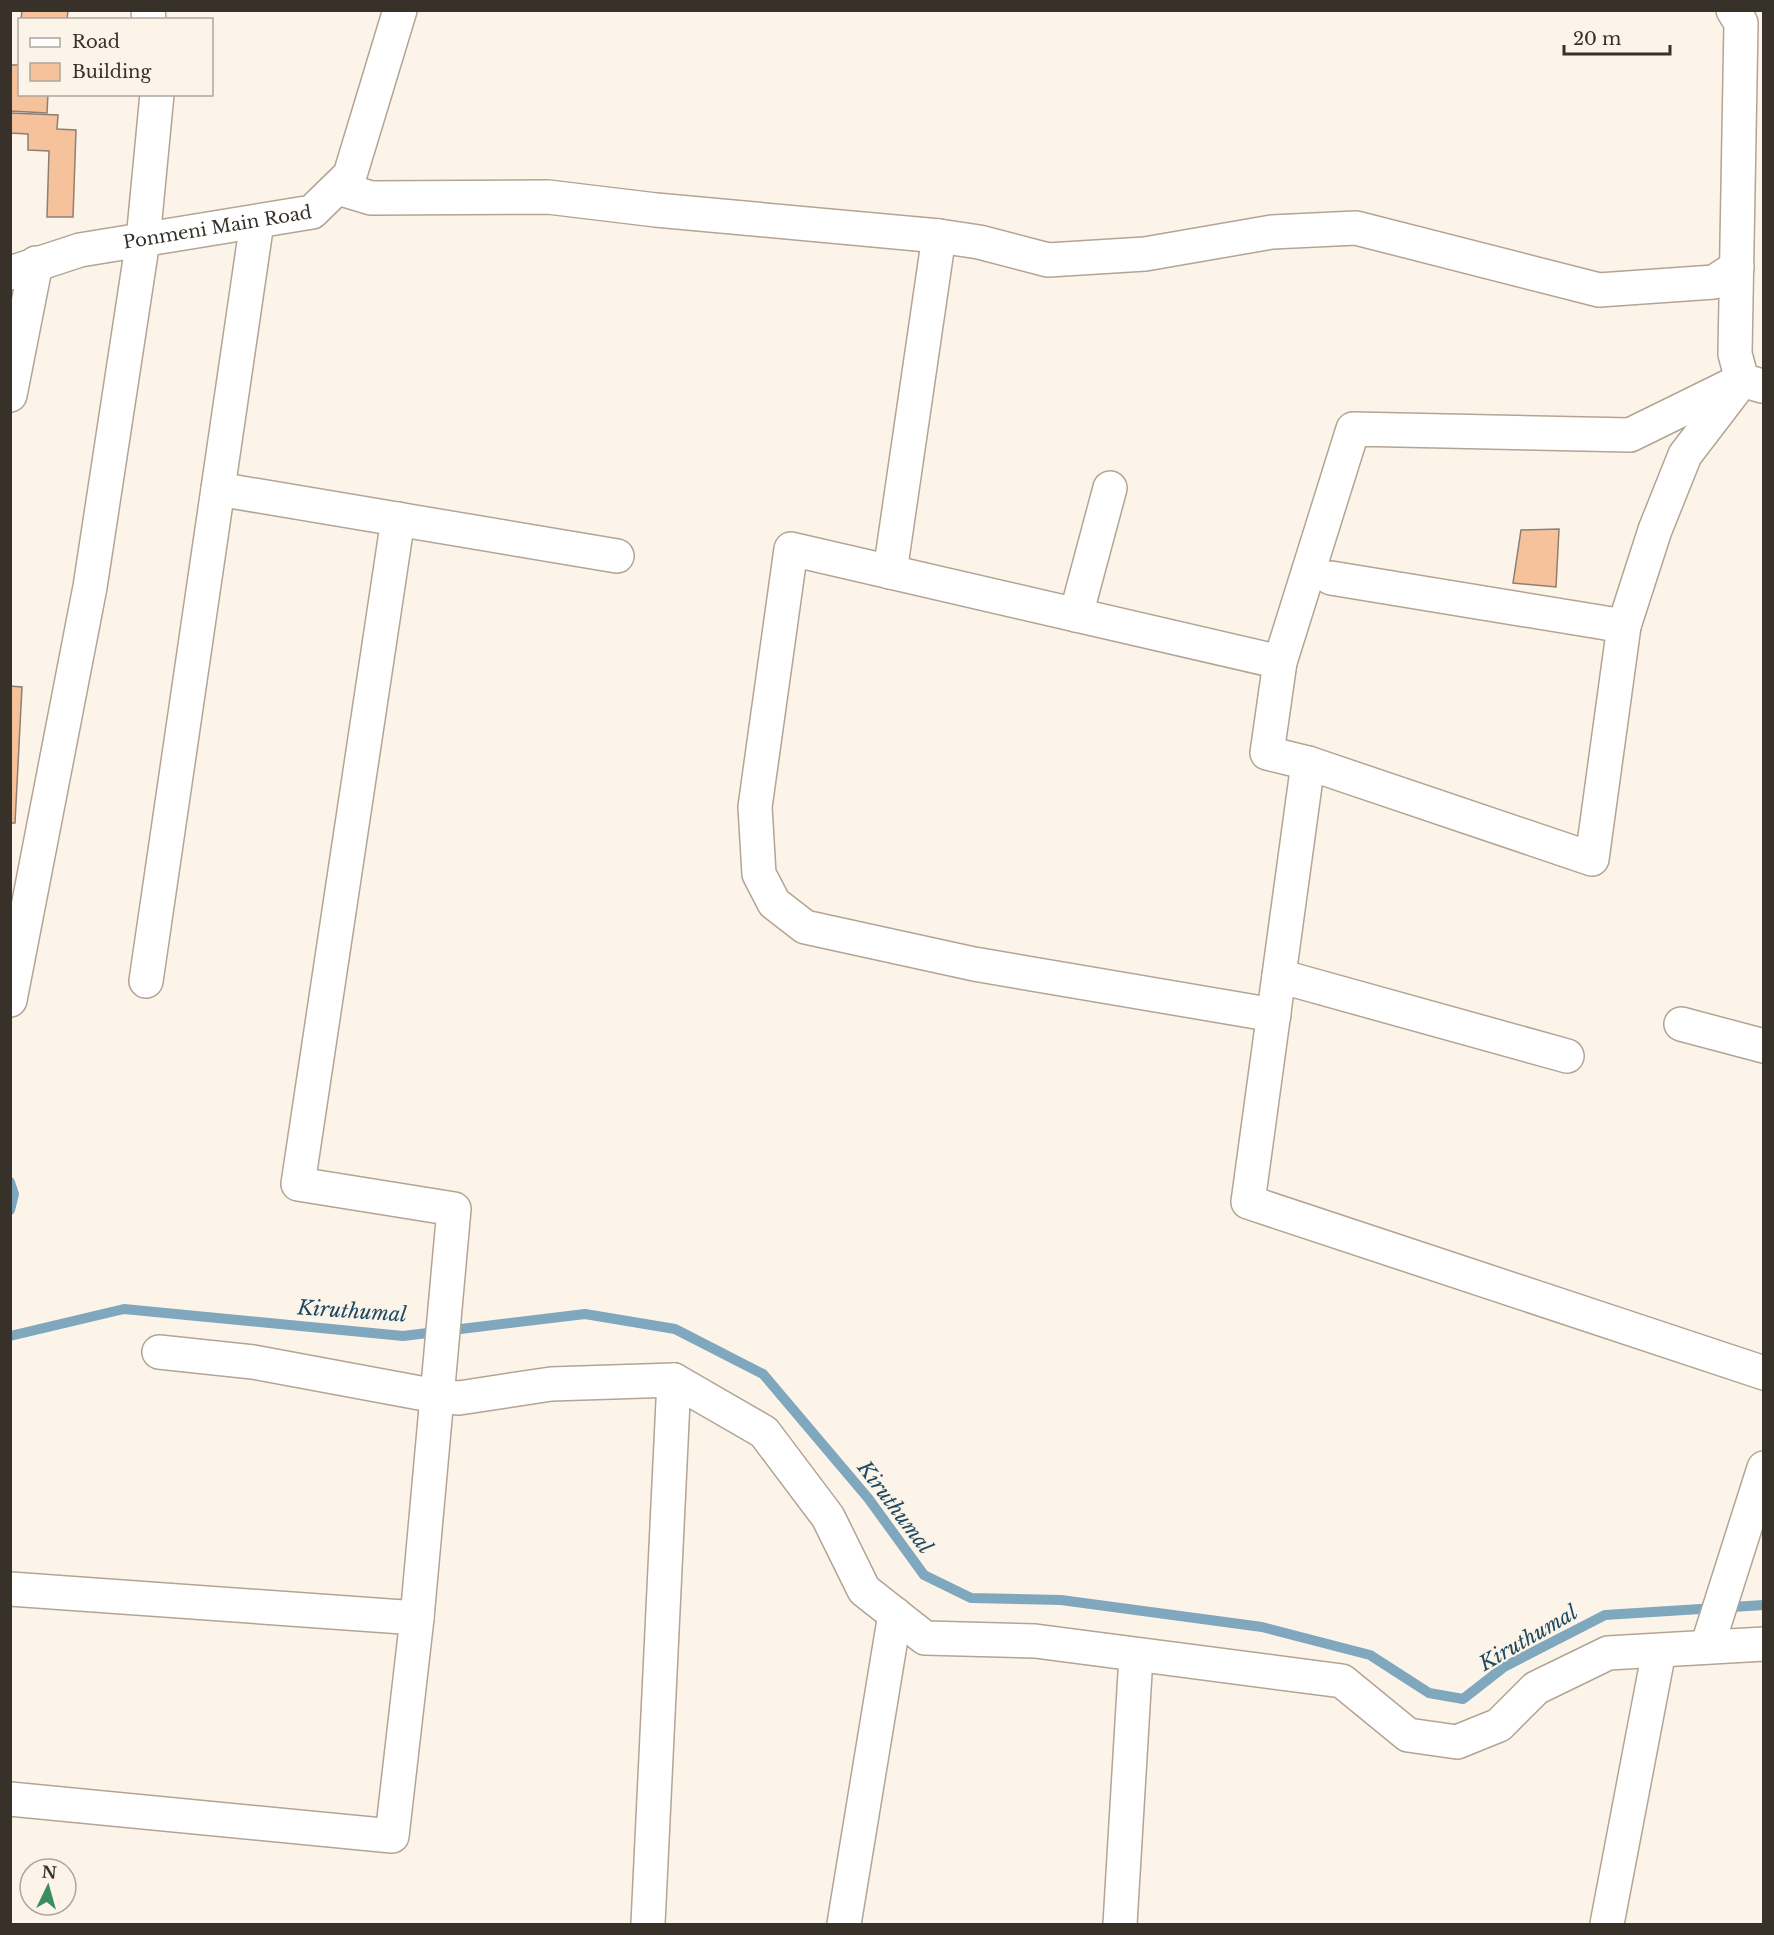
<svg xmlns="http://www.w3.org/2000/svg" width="1774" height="1935" font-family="'Libre Baskerville',serif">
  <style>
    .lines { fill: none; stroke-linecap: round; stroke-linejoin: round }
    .stream { stroke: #7fa7be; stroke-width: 10 }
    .building { fill: #f6c29c; stroke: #8f7e71; stroke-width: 1.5 }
    .street-casing { stroke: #b3a494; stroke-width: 36 }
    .secondary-casing { stroke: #b3a494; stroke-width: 36 }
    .street { stroke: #fff; stroke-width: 33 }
    .secondary { stroke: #fff; stroke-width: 33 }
    .labels { text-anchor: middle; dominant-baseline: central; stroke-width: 4.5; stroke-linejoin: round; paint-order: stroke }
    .street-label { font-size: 18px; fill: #37312a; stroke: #fdf4e9 }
    .water-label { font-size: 20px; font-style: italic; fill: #1b4a62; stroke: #fdf4e9 }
  </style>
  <rect width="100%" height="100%" fill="#fdf4e9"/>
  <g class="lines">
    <g class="stream">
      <polyline points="10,1182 14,1194 10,1210"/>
      <polyline points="10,1336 124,1309 403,1336 585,1314 675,1329 763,1374 868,1498 924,1575 971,1598 1061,1600 1262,1627 1370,1655 1429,1693 1463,1699 1504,1667 1605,1615 1764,1605"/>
    </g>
  </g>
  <g class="building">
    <polygon points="22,10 68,10 67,20 21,20"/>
    <polygon points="10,65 20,65 20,94 48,94 47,113 10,111"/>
    <polygon points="10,113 58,115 57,129 76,130 73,217 47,217 49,151 28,150 28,134 10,133"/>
    <polygon points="1559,529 1556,587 1513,583 1521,530"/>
    <polygon points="10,686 22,687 15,823 10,823"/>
  </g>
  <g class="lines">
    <g class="street-casing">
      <g id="street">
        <polyline points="148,10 149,20"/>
        <polyline points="1733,10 1741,23 1735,354 1742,380 1762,386"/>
        <polyline points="338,188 371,198 548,197 656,210 939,236 979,242 1048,260 1145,254 1272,232 1356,228 1599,290 1714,282 1737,267"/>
        <polyline points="10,395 36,263"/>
        <polyline points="218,489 617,556"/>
        <polyline points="890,572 939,236"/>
        <polyline points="1331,578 1624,626"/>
        <polyline points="1076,615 1110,488"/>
        <polyline points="1280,662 1267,753 1308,763 1592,859 1624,626 1655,530 1685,455 1737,387"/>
        <polyline points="1308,763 1248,1202 1764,1373"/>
        <polyline points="1279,976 1567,1056"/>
        <polyline points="146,981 257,222"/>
        <polyline points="10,1000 90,587 143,240 157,94"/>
        <polyline points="1274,1015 974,964 805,927 774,903 759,874 755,807 791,549 1280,662 1353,429 1630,435 1742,380"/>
        <polyline points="1681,1024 1764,1046"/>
        <polyline points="159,1352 253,1362 436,1396 459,1398 551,1384 674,1380 764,1432 828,1517 864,1590 925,1638 1035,1641 1342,1681 1408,1735 1457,1742 1499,1725 1536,1688 1608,1653 1764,1644"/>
        <polyline points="10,1589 417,1618"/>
        <polyline points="1707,1647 1764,1468"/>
        <polyline points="10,1799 392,1836 417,1618 454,1209 298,1184 398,519"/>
        <polyline points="648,1924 674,1380"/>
        <polyline points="844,1924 895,1614"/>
        <polyline points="1120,1924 1136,1656"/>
        <polyline points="1607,1924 1659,1651"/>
      </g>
    </g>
    <g class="secondary-casing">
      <g id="secondary">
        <path id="s1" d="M10 273 80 250 312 212 350 175 400 10"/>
      </g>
    </g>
    <use href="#street" class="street"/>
    <use href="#secondary" class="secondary"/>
  </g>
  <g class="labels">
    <g class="street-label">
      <text stroke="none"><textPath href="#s1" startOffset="213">Ponmeni Main Road</textPath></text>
    </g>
    <g class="water-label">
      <text transform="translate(352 1311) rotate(4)">Kiruthumal</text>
      <text transform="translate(895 1507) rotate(53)">Kiruthumal</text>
      <text transform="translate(1528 1638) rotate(-30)">Kiruthumal</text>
    </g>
  </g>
  <rect width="1774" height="1935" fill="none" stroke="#37312a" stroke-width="24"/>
  <rect x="18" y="18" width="195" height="78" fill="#fdf4e9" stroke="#aea69d" stroke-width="1.5"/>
  <rect x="30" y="38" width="30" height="9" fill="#ffffff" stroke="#aea69d" stroke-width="1.5"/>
  <text x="72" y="48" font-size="18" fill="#37312a">Road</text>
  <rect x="30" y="63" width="30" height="18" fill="#f6c29c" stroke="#aea69d" stroke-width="1.5"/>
  <text x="72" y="78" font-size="18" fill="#37312a">Building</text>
  <g transform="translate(48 1887) rotate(5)"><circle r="28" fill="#fdf4e9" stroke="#aea69d" stroke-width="1.5"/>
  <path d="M0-4.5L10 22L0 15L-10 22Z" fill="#3a8d5e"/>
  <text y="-9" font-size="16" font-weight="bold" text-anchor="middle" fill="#37312a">N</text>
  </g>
  <path d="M1564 45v9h106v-9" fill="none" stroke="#37312a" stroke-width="3"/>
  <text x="1573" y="45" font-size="18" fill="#37312a" stroke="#fdf4e9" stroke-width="4.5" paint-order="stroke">20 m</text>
</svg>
